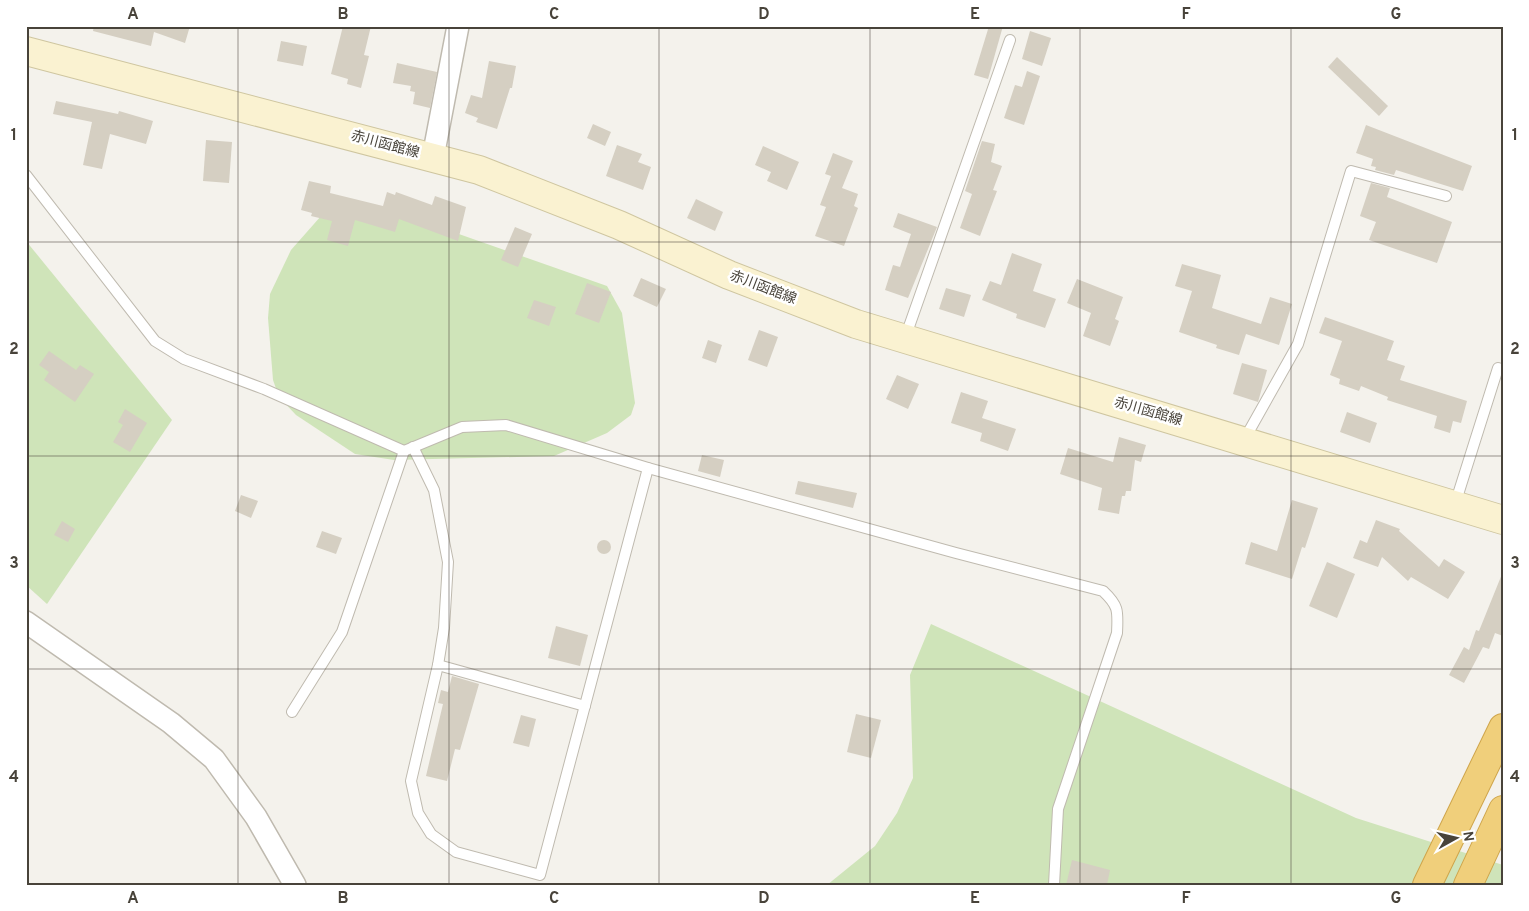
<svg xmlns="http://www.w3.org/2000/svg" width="1529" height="911" font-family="Overpass,'Noto Sans JP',sans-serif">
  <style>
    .green { fill: #cfe4b9 }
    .building { fill: #d5cfc2 }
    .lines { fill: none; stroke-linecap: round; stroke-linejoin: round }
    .service-casing { stroke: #bfbaaf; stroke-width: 12 }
    .minor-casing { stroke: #bfbaaf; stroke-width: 24 }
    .secondary-casing { stroke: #cfc6a0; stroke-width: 30 }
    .motorway-casing { stroke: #cfa54b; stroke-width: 30 }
    .service { stroke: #fff; stroke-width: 10 }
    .minor { stroke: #fff; stroke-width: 21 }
    .secondary { stroke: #faf2d1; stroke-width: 28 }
    .motorway { stroke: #f0cf7b; stroke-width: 28 }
    .grid { fill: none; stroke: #48433a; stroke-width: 1; stroke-opacity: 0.55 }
    .labels { text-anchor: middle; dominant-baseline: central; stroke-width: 5; stroke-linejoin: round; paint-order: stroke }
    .street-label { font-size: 14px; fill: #48433a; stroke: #fff }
    .neatline { fill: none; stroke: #48433a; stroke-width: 2 }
    .grid-label { font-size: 16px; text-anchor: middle; font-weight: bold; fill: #48433a }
  </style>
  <rect width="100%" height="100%" fill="#f4f2ec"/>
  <g class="green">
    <polygon points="382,207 607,286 622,313 635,403 631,415 607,433 554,456 394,460 355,454 296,415 279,397 273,380 268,318 270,294 291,250 321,216"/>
    <polygon points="26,241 172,420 47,604 26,585"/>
    <polygon points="931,624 1356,818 1503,865 1503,885 827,885 875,846 897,813 913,778 910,675"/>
  </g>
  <g class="building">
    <polygon points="94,26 190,26 185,43 154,32 151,46 93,31"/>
    <polygon points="343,26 371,26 364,55 369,56 361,88 347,84 348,79 331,74"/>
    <polygon points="989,26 1003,26 988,79 974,75"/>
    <polygon points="1030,31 1051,38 1042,66 1022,59"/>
    <polygon points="281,41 307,46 303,66 277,61"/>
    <polygon points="1337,57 1388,106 1379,116 1328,67"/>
    <polygon points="489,61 516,66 512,88 510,88 497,129 476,122 478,118 465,113 471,95 482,98"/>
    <polygon points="397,63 437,72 430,108 413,104 415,92 410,91 411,86 393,83"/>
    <polygon points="1027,71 1040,76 1024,125 1004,118 1015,85 1022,87"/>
    <polygon points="56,101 118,114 119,111 153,121 146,144 110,134 102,169 83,165 92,122 53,114"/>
    <polygon points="593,124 611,132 605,146 587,138"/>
    <polygon points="1366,125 1472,166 1463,191 1396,170 1394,175 1375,170 1376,167 1371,166 1373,159 1356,153"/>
    <polygon points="206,140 232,142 229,183 203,181"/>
    <polygon points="982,141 995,144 991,162 1002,166 993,190 997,191 980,236 960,228 972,194 965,191"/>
    <polygon points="617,145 642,154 638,162 651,167 643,190 606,176"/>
    <polygon points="763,146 799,162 787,190 767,181 771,172 755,165"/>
    <polygon points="833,153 853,161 842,188 858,194 854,206 858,208 844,246 815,236 826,207 820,205 831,176 825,174"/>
    <polygon points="309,181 331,186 330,193 383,206 387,192 395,195 396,192 432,205 435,196 466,207 458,241 399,219 395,232 355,220 348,246 327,240 332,221 311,216 312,213 301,210"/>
    <polygon points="1371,183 1390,188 1387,197 1452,222 1437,263 1369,240 1376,222 1360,216"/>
    <polygon points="696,199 723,212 715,231 687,218"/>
    <polygon points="898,213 937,227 908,298 885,290 893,265 900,267 911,234 893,227"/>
    <polygon points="515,227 532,234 518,267 501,260"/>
    <polygon points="1012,253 1042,264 1033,291 1056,299 1045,328 1016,318 1017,314 982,300 990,281 1001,285"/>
    <polygon points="1182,264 1221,275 1212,308 1261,324 1270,297 1292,304 1279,345 1246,334 1239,355 1216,348 1217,345 1179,332 1192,291 1175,286"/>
    <polygon points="641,278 666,289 657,307 633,296"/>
    <polygon points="1077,279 1123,297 1115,319 1119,321 1110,346 1083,336 1091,313 1067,303"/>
    <polygon points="587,283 611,292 599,323 575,314"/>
    <polygon points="946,288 971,295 964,317 939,309"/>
    <polygon points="534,300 556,307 549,326 527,318"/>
    <polygon points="1325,317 1394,341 1387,360 1405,366 1400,380 1467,401 1461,423 1453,421 1450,433 1434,428 1437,416 1387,400 1388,397 1361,386 1359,391 1339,384 1340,379 1330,375 1342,341 1319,333"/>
    <polygon points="759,330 778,337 767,367 748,360"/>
    <polygon points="708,340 722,345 716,363 702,358"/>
    <polygon points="49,351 76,370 80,365 94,374 75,402 44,380 49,372 39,365"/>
    <polygon points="1242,363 1267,370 1258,402 1233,394"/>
    <polygon points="897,375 919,384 908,409 886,399"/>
    <polygon points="961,392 988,401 982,418 1016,429 1008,451 980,441 982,433 951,423"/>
    <polygon points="125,409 147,423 130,452 113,442 123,425 118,422"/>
    <polygon points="1347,412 1377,423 1370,443 1340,432"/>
    <polygon points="1119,437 1146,445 1141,462 1135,460 1131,491 1126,491 1125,496 1122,496 1119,514 1098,510 1102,488 1060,474 1068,448 1113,462"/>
    <polygon points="702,455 724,460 720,477 698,471"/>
    <polygon points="798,481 857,493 853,508 795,494"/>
    <polygon points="241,495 258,501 251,518 235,511"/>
    <polygon points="1292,500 1318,508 1305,548 1302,547 1292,579 1245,564 1251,542 1277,551"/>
    <polygon points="1376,520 1400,529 1399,531 1439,567 1444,559 1465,572 1448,599 1411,577 1408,581 1382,557 1378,567 1353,558 1360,540 1367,543"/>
    <polygon points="62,521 75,529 68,542 54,535"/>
    <polygon points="322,531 342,538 336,554 316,547"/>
    <circle cx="604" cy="547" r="7"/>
    <polygon points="1327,562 1355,574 1337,618 1309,606"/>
    <polygon points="1502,574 1503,636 1495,633 1489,649 1483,647 1464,683 1449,675 1464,647 1469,650 1476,630 1479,631"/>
    <polygon points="556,626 588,635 580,666 548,658"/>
    <polygon points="452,676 479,684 460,750 455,749 447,781 426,776 443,704 438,703 441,690 448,692"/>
    <polygon points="856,714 881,720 871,758 847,752"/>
    <polygon points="521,715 536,719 529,747 513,743"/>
    <polygon points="1072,860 1110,870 1107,885 1066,885"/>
  </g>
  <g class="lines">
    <g class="service-casing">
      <g id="service">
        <polyline points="26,175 155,341 184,359 264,389 404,451 342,632 292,712"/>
        <polyline points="905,338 1010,40"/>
        <polyline points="1244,440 1298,344 1351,171 1446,196"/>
        <polyline points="413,447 434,490 448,562 444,628 438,665 411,781 418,813 431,834 456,852 540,875 648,468"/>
        <path d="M404 451 462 427 506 425 648 468 956 553 1103 591C1119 606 1118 611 1117 633L1058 809 1054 885"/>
        <polyline points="1455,504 1498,368 1503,370"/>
        <polyline points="438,665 585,706"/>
      </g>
    </g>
    <g class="minor-casing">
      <g id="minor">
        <polyline points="433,157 458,26"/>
        <polyline points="26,622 171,723 214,759 256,817 295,885"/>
      </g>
    </g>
    <g class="secondary-casing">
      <polyline id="secondary" points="26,51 479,170 619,225 729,275 856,324 1503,520"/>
    </g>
    <g class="motorway-casing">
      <g id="motorway">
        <polyline points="1427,885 1503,728"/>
        <polyline points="1468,885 1503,810"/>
      </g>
    </g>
    <use href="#service" class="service"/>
    <use href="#minor" class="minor"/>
    <use href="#secondary" class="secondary"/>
    <use href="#motorway" class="motorway"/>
  </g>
  <path class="grid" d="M238 26V885M449 26V885M659 26V885M870 26V885M1080 26V885M1291 26V885M26 242H1503M26 456H1503M26 669H1503"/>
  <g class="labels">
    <g class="street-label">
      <text transform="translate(385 145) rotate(15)">赤川函館線</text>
      <text transform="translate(763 288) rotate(21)">赤川函館線</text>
      <text transform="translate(1148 412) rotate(16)">赤川函館線</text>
    </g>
  </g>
  <rect width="1529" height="911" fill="none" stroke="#ffffff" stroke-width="55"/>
  <g transform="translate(1456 838) rotate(82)" stroke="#ffffff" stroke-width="4" paint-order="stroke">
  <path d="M0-4L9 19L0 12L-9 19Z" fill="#48433a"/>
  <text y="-8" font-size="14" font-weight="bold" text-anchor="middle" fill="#48433a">N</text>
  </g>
  <rect x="28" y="28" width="1474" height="856" class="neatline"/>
  <g class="grid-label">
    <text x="133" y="19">A</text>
    <text x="343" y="19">B</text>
    <text x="554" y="19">C</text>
    <text x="764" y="19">D</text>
    <text x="975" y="19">E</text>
    <text x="1186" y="19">F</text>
    <text x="1396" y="19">G</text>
    <text x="14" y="140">1</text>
    <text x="1515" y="140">1</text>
    <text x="14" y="354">2</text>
    <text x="1515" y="354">2</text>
    <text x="14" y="568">3</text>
    <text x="1515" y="568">3</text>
    <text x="14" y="782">4</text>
    <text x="1515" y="782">4</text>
    <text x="133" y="903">A</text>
    <text x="343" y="903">B</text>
    <text x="554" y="903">C</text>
    <text x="764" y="903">D</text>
    <text x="975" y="903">E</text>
    <text x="1186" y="903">F</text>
    <text x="1396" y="903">G</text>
  </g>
</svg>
